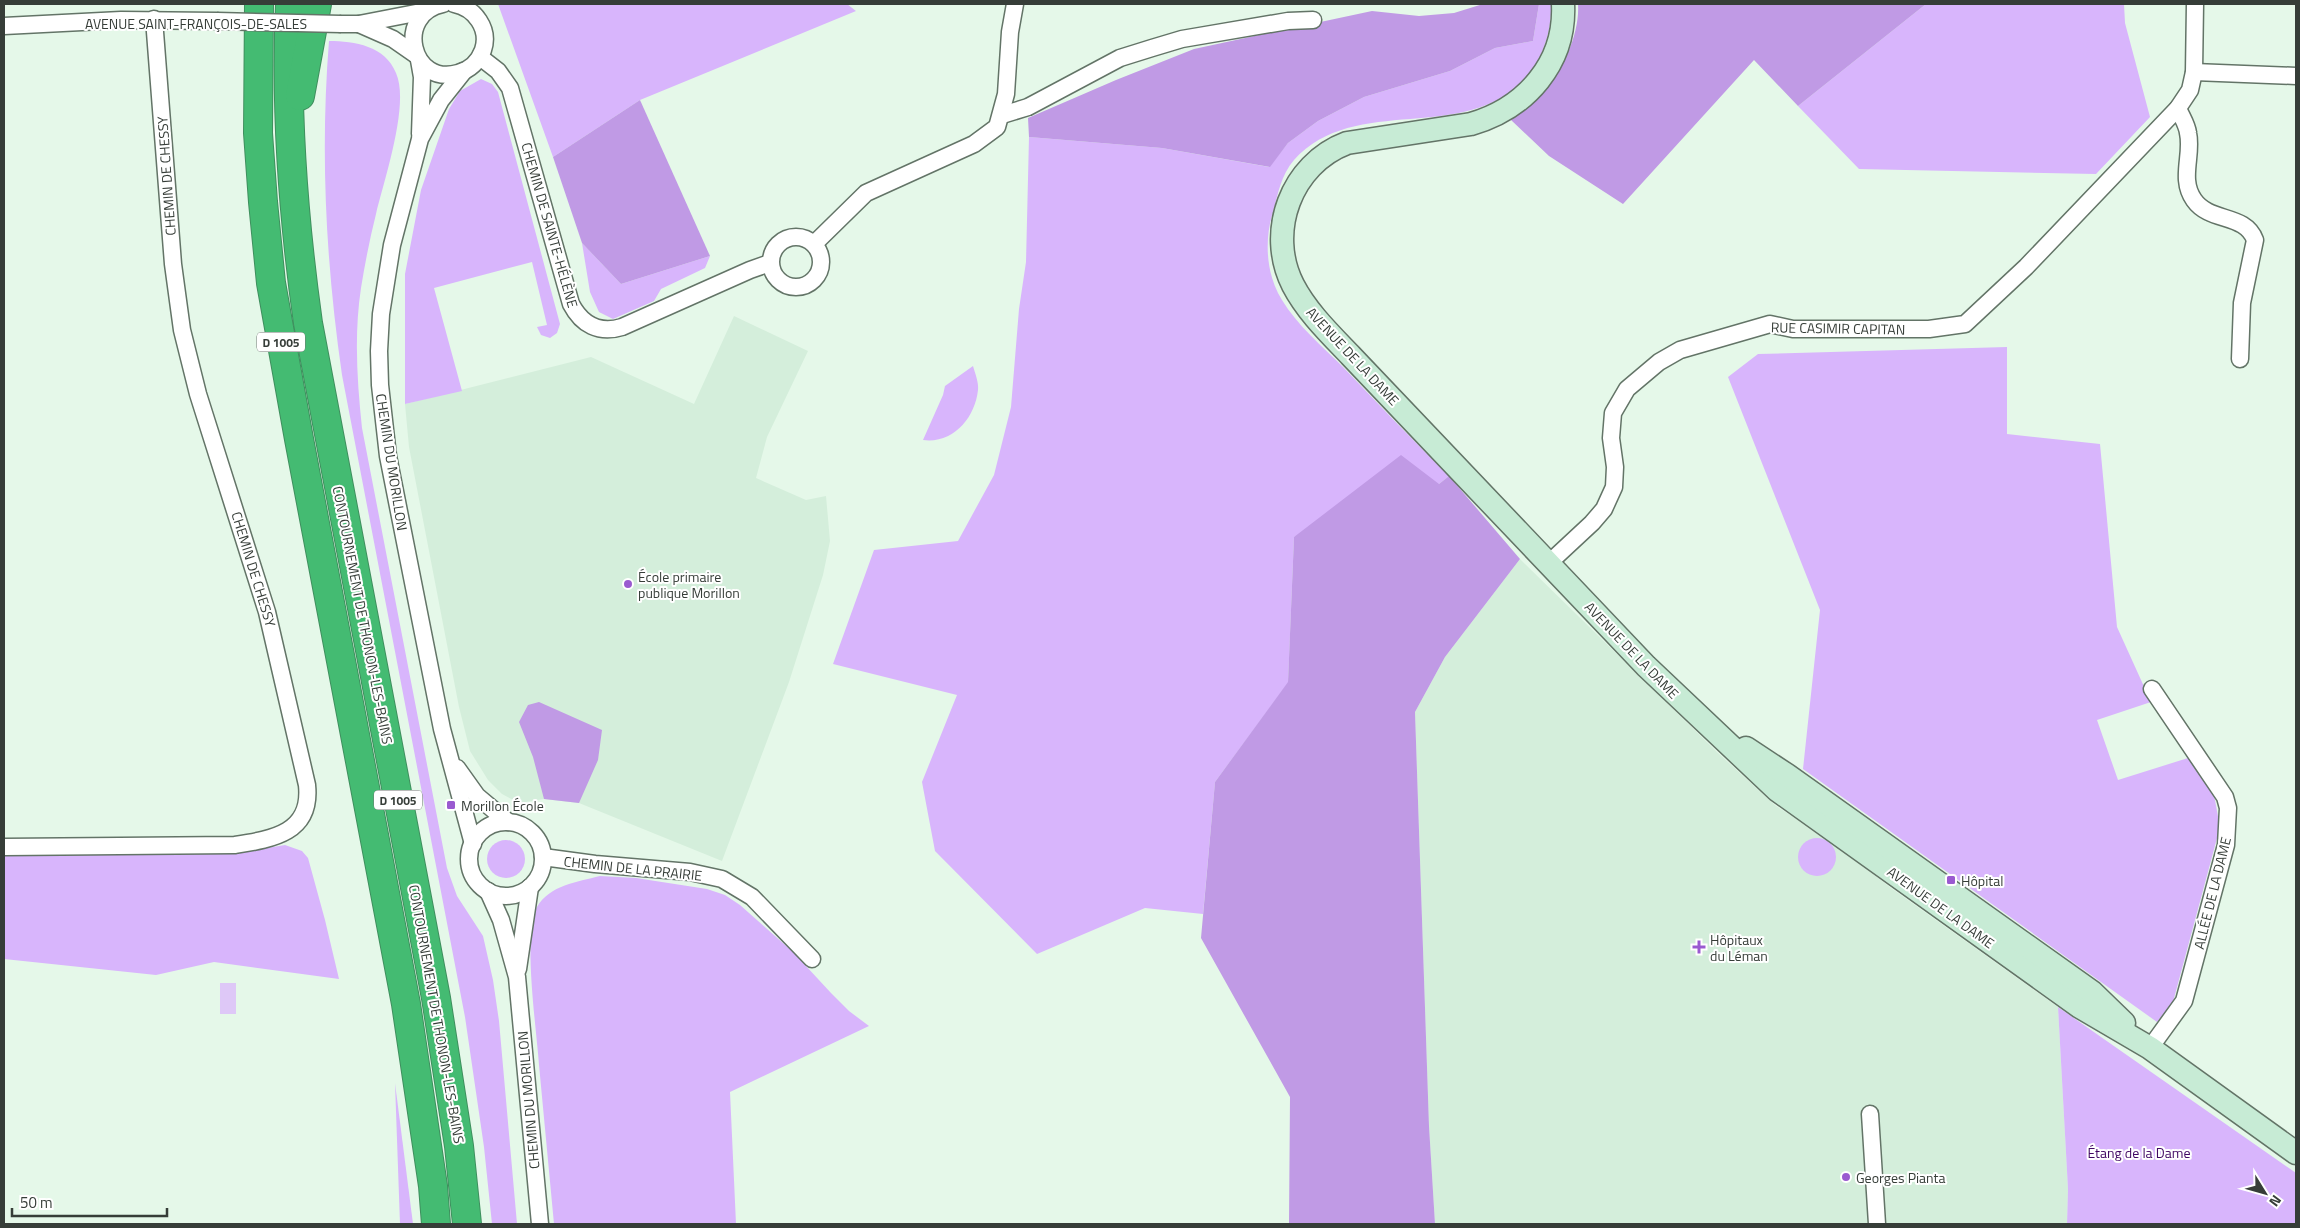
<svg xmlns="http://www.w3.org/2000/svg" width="2300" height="1228" font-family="'Titillium Web',sans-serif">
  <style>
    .built { fill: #d4eedb }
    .green { fill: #d8b5fc }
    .forest { fill: #c09ae5 }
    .water { fill: #dec8f7 }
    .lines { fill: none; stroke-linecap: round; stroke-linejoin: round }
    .street-casing { stroke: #637467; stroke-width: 19 }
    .secondary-casing { stroke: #637467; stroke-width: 25 }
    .highway-casing { stroke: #3f8f5e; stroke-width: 30 }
    .street { stroke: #fff; stroke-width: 16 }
    .secondary { stroke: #c7ebd5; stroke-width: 22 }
    .highway { stroke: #44bb72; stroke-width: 28 }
    .street-bridge-casing { stroke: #637467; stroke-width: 19; stroke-linecap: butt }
    .street-bridge { stroke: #fff; stroke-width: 16 }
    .poi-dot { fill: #9a5ad0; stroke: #fff; stroke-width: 2 }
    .labels { text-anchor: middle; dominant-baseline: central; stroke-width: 4; stroke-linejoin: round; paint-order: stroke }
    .shield { fill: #fff; stroke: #727774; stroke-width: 1 }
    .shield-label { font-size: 12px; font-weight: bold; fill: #363d38 }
    .street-label { font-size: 14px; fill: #363d38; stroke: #fff }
    .poi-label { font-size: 14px; fill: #363d38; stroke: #fff; text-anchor: start }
    .park-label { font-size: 14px; fill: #400763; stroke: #fff }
  </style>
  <rect width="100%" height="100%" fill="#e5f8e9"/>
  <g class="built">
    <polygon points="734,316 808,351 767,437 756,478 806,500 826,496 830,541 823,575 789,682 722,861 579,803 544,799 519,803 502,794 488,780 470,751 459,707 409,447 405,404 591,357 694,404"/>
    <polygon points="1520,559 1718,753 1776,806 1827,838 1891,888 2058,1007 2068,1189 2067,1224 1435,1224 1429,1126 1415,712 1445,657"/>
  </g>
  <g class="green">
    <polygon points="498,4 847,4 856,11 640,100 553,157"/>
    <path d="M1539 4H1551C1552 27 1545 52 1531 71 1472 149 1357 90 1294 160 1281 175 1278 194 1273 212 1264 240 1266 275 1282 300 1297 325 1322 346 1343 367 1378 404 1413 440 1449 476L1439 484 1294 537 1288 683 1215 782 1203 914 1145 908 1037 954 935 851 922 782 957 695 833 664 874 550 958 541 994 475 1011 407 1019 309 1026 262 1029 137 1162 148 1269 167 1288 143 1318 121 1364 97 1450 71 1495 48 1533 41Z"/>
    <polygon points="1926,4 2124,4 2125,23 2150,117 2096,174 1859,169 1798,106"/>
    <path d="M329 41C355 41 385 46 396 73 410 104 384 180 376 214 370 238 365 263 361 288 354 334 357 381 362 428L447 868 457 896 483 936 493 980 499 1021 517 1224H492L484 1147 465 1017 342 375C326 264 320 153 329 41Z"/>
    <polygon points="481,79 492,84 498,92 560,324 557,333 550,338 541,335 537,327 547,325 532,262 434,288 462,391 405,404 405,274 421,190 449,109 460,91"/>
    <polygon points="582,243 621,284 710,256 705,268 661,289 654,301 613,319 599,312 590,292"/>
    <polygon points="2007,347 2007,434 2100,444 2117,627 2151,702 2097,720 2118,780 2188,758 2214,795 2220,827 2173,1002 2157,1022 1803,769 1820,610 1728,377 1758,354"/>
    <path d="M973 366C975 373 979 383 978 390 975 418 953 444 923 440L943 395 945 386Z"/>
    <circle cx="1817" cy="857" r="19"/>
    <circle cx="506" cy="859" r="19"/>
    <polygon points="285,845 302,851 308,858 325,920 339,979 214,962 156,975 4,959 4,855 220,854 250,851"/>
    <path d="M600 876 636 878 707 889 725 895 740 905 793 952 831 993 849 1011 869 1026 730 1092 736 1224H554C549 1171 544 1118 539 1065 537 1033 522 931 537 907 550 885 577 882 600 876Z"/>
    <polygon points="2058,1007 2296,1173 2296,1224 2067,1224 2068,1189"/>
    <polygon points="395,1083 413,1224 400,1224"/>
  </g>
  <g class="forest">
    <polygon points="1483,4 1539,4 1533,41 1495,48 1450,71 1364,97 1318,121 1288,143 1270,167 1162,148 1029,137 1028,118 1116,80 1194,49 1372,11 1419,16 1454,13"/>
    <path d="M1578 4H1926L1798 106 1754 60 1623 204 1549 156 1511 120C1523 111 1536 102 1546 90 1564 68 1580 32 1578 4Z"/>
    <polygon points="640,100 710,256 621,284 582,243 553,157"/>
    <polygon points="1401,455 1439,484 1449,476 1520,559 1445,657 1415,712 1429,1126 1435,1224 1289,1224 1290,1097 1201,938 1215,782 1288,682 1294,537"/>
    <polygon points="539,702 602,730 598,760 579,803 544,799 533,757 519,722 528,705"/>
  </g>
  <rect class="water" x="220" y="983" width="16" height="31"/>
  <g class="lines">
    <g class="street-casing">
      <g id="street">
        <path d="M443 4C394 14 411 87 458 73 470 70 479 61 483 50 490 29 475 8 454 4"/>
        <polyline points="341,24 359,24 426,11"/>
        <polyline points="359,24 393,39 416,55"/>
        <polyline points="4,26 121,20 217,21"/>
        <path d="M480 57 498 71 510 88 571 304C582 325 599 334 622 327L750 270 770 263"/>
        <polyline points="419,60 422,77 420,134"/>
        <polyline points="464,71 441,100 420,139 392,245 381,314 379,351 380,385 388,456 442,729 473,844"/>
        <polyline points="2194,72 2296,76"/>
        <path d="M2178 108C2181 116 2187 124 2188 133 2193 155 2179 179 2194 200 2210 223 2245 213 2255 240L2242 303 2240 359"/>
        <polyline points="1002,115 1028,107 1120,58 1152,48 1182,39 1288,21 1313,20"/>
        <circle cx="796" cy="262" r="25"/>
        <polyline points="814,244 866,193 974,144 997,127 1006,94 1010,32 1015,4"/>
        <polyline points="1549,563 1592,523 1604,509 1614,487 1615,467 1611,438 1613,413 1627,389 1659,362 1680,350 1770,324 1793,329 1929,329 1965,324 2026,267 2178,108 2190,90 2194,72 2195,4"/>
        <polyline points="457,768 477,796 508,822"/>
        <circle cx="506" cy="859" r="37"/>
        <path d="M4 847 235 845C273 839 312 833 307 785L267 612 198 394 182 330 173 264 154 19"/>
        <polyline points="543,857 595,864 690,872 722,879 752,897 812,959"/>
        <polyline points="488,891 501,920 517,977 540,1224"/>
        <polyline points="518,969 530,887"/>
        <polyline points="2150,1048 2184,1001 2226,845 2228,808 2225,797 2152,689"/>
        <polyline points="1870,1114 1877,1224"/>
      </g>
    </g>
    <g class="secondary-casing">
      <g id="secondary">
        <path d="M1563 4C1566 63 1526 108 1471 124L1347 143C1291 164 1266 232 1293 285 1307 312 1330 334 1351 356L1646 666 1777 790 2080 1007 2150 1048 2296 1153"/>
        <polyline points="1746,748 1787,775 2092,992 2124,1023"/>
      </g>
    </g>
    <g class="highway-casing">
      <g id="highway">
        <polyline points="259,4 258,133 263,202 271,283 299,439 406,1004 433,1186 436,1224"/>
        <path d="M290 4C285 112 293 216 308 323L436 998 459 1146 467 1224"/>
        <polyline points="300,96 317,4"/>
      </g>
    </g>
    <use href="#street" class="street"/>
    <use href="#secondary" class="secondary"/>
    <use href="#highway" class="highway"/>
    <g class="street-bridge-casing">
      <polyline id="street-bridge" points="217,21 341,24"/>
    </g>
    <use href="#street-bridge" class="street-bridge"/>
  </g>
  <g class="poi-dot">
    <circle cx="628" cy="584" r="5"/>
    <rect x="446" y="800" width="10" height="10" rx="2.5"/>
    <rect x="1946" y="875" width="10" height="10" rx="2.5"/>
    <path d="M1696.5 939.5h5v5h5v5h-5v5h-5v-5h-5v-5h5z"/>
    <circle cx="1846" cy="1177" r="5"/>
  </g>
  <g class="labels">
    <g class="shield">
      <rect x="257" y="332.5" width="48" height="19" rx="4"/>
      <rect x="374" y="790.5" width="48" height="19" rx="4"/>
    </g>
    <g class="shield-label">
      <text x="281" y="342">D 1005</text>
      <text x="398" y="800">D 1005</text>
    </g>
    <g class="street-label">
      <text x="196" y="23">AVENUE SAINT-FRANÇOIS-DE-SALES</text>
      <text transform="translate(166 176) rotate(-94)">CHEMIN DE CHESSY</text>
      <text transform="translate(550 225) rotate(74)">CHEMIN DE SAINTE-HÉLÈNE</text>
      <text transform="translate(1838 328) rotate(1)">RUE CASIMIR CAPITAN</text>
      <text transform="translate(1353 356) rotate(47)">AVENUE DE LA DAME</text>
      <text transform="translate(392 462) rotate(81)">CHEMIN DU MORILLON</text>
      <text transform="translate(254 569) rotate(73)">CHEMIN DE CHESSY</text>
      <text transform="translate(363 615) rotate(79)">CONTOURNEMENT DE THONON-LES-BAINS</text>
      <text transform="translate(1632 650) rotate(46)">AVENUE DE LA DAME</text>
      <text transform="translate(633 868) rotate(6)">CHEMIN DE LA PRAIRIE</text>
      <text transform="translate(2212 893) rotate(-76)">ALLÉE DE LA DAME</text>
      <text transform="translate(1941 907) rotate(36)">AVENUE DE LA DAME</text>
      <text transform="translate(437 1014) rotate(80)">CONTOURNEMENT DE THONON-LES-BAINS</text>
      <text transform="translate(528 1100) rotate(-95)">CHEMIN DU MORILLON</text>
    </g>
    <g class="poi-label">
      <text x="638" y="576">École primaire<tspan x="638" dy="16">publique Morillon</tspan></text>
      <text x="461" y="805">Morillon École</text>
      <text x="1961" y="880">Hôpital</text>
      <text x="1710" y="939">Hôpitaux<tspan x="1710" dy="16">du Léman</tspan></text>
      <text x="1856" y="1177">Georges Pianta</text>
    </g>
    <g class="park-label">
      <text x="2139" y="1152">Étang de la Dame</text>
    </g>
  </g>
  <rect width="2300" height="1228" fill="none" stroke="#363d38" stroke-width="10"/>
  <g transform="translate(2265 1193) rotate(127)" stroke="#ffffff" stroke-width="4" paint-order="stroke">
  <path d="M0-4L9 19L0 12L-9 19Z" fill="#363d38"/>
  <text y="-8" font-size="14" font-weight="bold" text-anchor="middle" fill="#363d38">N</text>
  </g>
  <path d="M12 1208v8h155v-8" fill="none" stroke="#363d38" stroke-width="2.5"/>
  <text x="20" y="1208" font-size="15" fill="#363d38" stroke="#ffffff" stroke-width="4" paint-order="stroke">50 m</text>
</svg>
